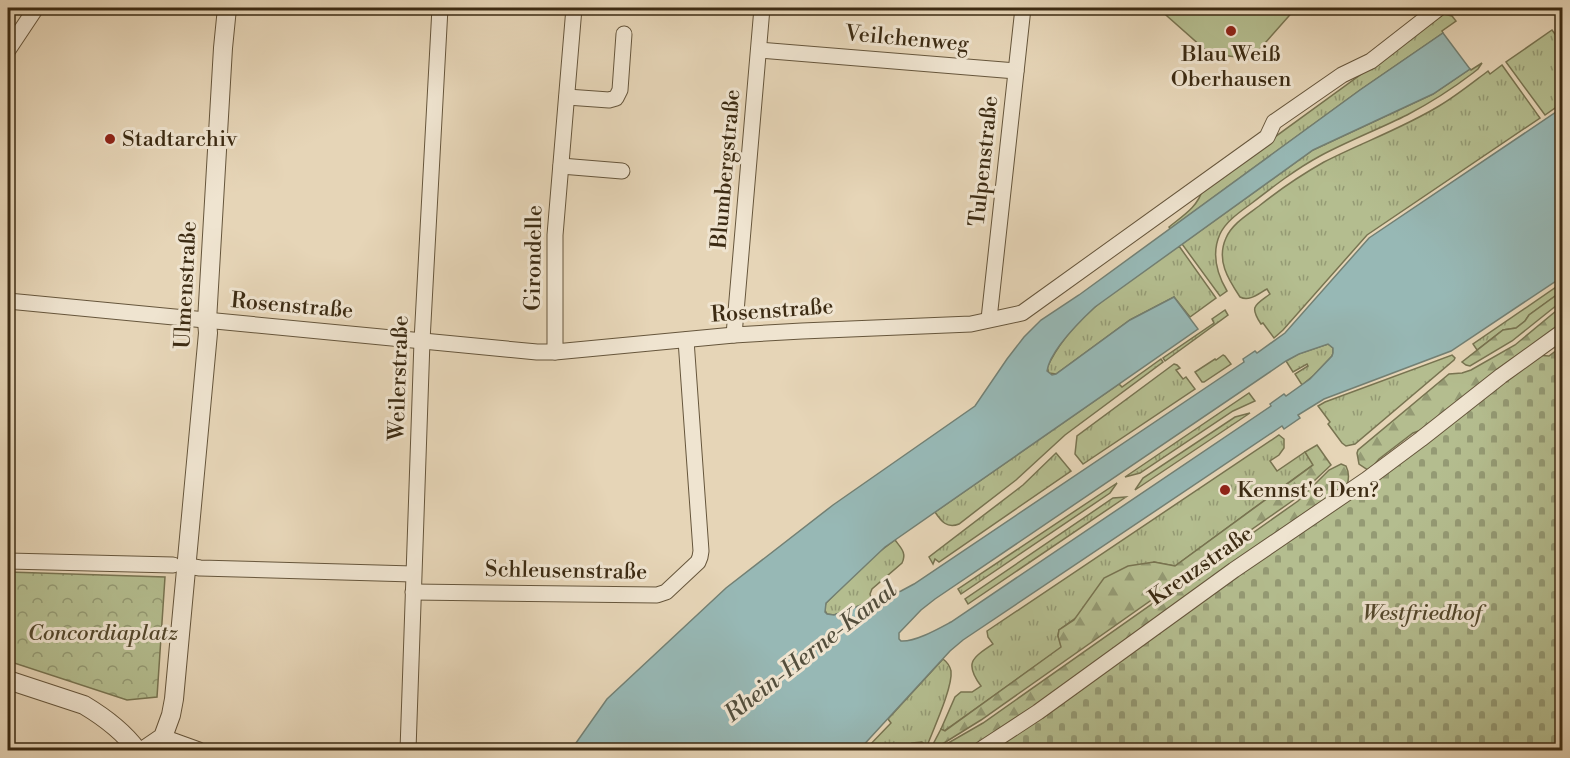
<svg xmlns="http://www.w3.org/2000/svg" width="1570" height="758" font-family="'Libre Bodoni',serif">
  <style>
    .grass { fill: url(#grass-tufts); stroke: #787451; stroke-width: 1.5 }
    .forest { fill: url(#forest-firs); stroke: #787451; stroke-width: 1.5 }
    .cemetery { fill: url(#cemetery-stones); stroke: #787451; stroke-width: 1.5 }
    .park { fill: url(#park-crowns); stroke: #787451; stroke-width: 1.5 }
    .pitch { fill: #b4bd8f; stroke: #787451; stroke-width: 1.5 }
    .water { fill: #97b8b5; stroke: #738074; stroke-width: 1.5; fill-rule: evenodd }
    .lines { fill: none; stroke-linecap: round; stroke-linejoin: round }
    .minor-casing { stroke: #66563c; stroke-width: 17 }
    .tertiary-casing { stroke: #66563c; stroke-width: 20 }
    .minor { stroke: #efe4d0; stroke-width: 15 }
    .tertiary { stroke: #efe4d0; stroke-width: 18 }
    .poi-dot { fill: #8f2418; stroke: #efe4d0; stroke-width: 2 }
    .labels { text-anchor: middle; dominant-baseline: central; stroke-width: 6; stroke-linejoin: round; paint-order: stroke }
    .street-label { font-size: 22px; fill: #3c2b13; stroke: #efe4d0 }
    .poi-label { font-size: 22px; fill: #3c2b13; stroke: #efe4d0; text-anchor: start }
    .park-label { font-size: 22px; font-style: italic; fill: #54482c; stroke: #efe4d0 }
    .water-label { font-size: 24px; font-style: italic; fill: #534e3c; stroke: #efe4d0 }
  </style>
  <defs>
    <pattern id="grass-tufts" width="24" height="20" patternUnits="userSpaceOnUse" patternTransform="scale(1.5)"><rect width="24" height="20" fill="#b4bd8f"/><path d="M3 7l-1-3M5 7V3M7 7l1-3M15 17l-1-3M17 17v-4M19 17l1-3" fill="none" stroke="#949a74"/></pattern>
    <pattern id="forest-firs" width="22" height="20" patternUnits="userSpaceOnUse" patternTransform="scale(1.5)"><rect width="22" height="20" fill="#b4bd8f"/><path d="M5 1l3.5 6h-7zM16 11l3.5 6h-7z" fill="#949a74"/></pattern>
    <pattern id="cemetery-stones" width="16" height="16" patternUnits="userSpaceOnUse" patternTransform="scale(1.5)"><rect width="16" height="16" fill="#b4bd8f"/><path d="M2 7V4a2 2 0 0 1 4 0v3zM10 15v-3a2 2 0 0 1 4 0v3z" fill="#949a74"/></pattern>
    <pattern id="park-crowns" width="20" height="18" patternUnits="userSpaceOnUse" patternTransform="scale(1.5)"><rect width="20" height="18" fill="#b4bd8f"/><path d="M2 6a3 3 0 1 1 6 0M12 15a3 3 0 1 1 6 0" fill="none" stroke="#949a74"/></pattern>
  </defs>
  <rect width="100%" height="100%" fill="#e6d5b7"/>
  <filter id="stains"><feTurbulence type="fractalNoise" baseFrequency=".00333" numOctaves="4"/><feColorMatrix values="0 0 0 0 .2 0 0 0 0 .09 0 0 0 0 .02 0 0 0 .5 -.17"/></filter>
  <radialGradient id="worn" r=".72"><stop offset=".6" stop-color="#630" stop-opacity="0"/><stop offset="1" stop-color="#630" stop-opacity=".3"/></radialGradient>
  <g class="grass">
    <path d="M1444 14 1452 16 1456 21 1442 31 1443 33 1360 90 1170 229 1169 227C1181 217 1199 206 1202 190Z"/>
    <polygon points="1552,30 1557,37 1562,33 1562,103 1545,115 1506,62"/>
    <path d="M1482 63 1478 69 1473 73C1452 89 1430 103 1407 115 1379 129 1348 141 1320 156 1296 169 1274 186 1252 203 1240 212 1226 221 1220 234 1211 254 1217 274 1227 291L1220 296 1182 244 1313 150 1433 94 1470 69 1471 70Z"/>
    <path d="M1502 65 1540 118 1367 235 1283 330 1274 338 1263 323 1261 324C1249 306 1255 305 1270 294L1267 289C1259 293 1250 302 1240 297 1228 279 1216 260 1226 238 1232 224 1247 215 1259 206 1279 190 1301 175 1324 162 1361 143 1403 128 1439 106 1456 96 1472 83 1488 71L1490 74Z"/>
    <path d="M1179 246 1216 298 1190 317 1174 297 1130 320 1056 374 1049 373 1047 368C1072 313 1131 280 1179 246Z"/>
    <polygon points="1562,283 1562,291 1529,315 1525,321 1516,328 1503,330 1477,350 1473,344"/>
    <polygon points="1225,310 1228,315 1165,361 1163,358 1214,323 1212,319"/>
    <polygon points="1328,344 1333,348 1333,353 1332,356 1314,375 1302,385 1295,374 1308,366 1307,364 1293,372 1286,361 1298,354"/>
    <polygon points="1223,355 1225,356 1231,364 1204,382 1202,382 1195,372 1215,359 1216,360"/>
    <polygon points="1452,355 1455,358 1454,360 1355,444 1346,446 1342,443 1328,424 1330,422 1318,406 1325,402"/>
    <path d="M1161 359 1163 362 1065 435 1016 480 959 524C947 529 941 521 935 512L1119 384 1122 387Z"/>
    <polygon points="1174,364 1177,365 1180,368 1176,370 1183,379 1186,377 1195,389 1083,464 1075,454 1077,436"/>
    <polygon points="1249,393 1255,401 1233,411 1140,473 1125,477"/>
    <polygon points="1250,413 1135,490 1143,478 1235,417"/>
    <path d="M1279 435 1284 439V448L1279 455 1270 461 1277 471 1305 452 1314 464 1175 566 1154 562 1059 630 1058 636 1062 647 944 731 941 729 955 697 961 692H972L981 686C964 663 972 658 993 644L988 637 987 631Z"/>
    <polygon points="1056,453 1071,471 939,562 935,559 933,564 929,557 1023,485"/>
    <polygon points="1117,483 1110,493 961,594 958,589"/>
    <polygon points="1126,497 968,604 965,599 1113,498"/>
    <path d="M895 540C901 548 907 553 902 563L872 589 870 594 872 601 834 615 827 614 824 609 826 603 875 555Z"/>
    <path d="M943 659C947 662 950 666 951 671 953 687 933 730 927 746L922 742 912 743 903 750H865L891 723 888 719Z"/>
  </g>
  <g class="forest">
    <polygon points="1562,291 1562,301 1512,341 1470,366 1466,365 1462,362 1503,330 1516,328 1525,321 1529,315"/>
    <polygon points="1562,306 1562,327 1427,428 1413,433 1379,459 1374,465 1368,470 1359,464 1357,453 1358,450 1449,374 1462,373 1471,370 1515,345"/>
    <polygon points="1317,445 1331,465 1295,499 981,720 944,743 930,750 941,729 945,731 1061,647 1058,636 1059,630 1074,620 1104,578 1128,566 1154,562 1175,566 1313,465 1305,452"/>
    <path d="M1341 464 1346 466C1349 472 1349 479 1347 485L973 750H936L983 723 1298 501 1329 470Z"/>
  </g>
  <polygon class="cemetery" points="1562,346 1562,750 991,750 1536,355 1549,356"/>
  <polygon class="park" points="8,572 165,577 157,697 127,700 8,661"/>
  <polygon class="pitch" points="1158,8 1296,8 1251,59 1214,54 1212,53 1210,54"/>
  <path class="water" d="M1443 33 1470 69 1433 94 1313 150 1095 307C1079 322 1050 350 1047 371L1052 375 1056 374 1130 320 1174 297 1198 329 885 547 826 603 825 612 827 614 834 615 901 591 914 584 1244 362 1243 359 1255 351 1257 353 1285 333 1369 238 1562 108V277L1451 351 1324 399 1298 415 1300 418 1284 429 1282 426 963 640 950 651 859 750H571L607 699 726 588 833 505 975 406 1007 359 1024 337 1041 320 1079 295 1360 90ZM1328 344 1333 348V353L1332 356 1310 379 1286 396 1284 394 1270 404 1271 406 951 622C938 629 915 642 901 641L899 639V633L921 610 935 599 1286 361 1299 354Z"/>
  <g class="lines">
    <g class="minor-casing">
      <g id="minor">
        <polyline points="8,50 36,8"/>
        <polyline points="759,50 1016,71"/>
        <polyline points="567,97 609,100 616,98 620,90 624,34"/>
        <polyline points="561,166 622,171"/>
        <polyline points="8,301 537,352 555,352 734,335 802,331 971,324 1022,313 1267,137 1274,122 1342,75 1371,61 1439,8"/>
        <polyline points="989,319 1023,8"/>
        <polyline points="734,335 762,8"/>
        <polyline points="555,352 555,235 574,8"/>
        <polyline points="8,561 173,565"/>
        <polyline points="188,566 200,568 413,574"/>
        <polyline points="413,592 657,595 666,592 698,562 700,557 701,551 686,340"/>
        <polyline points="163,737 199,750"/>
        <polyline points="408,750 422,341 440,8"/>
        <polyline points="980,750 1038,712 1234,570 1366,480 1421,439 1501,376 1562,332"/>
      </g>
    </g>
    <g class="tertiary-casing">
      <g id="tertiary">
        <path d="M8 680 84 705C104 717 123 731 137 750"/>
        <polyline points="144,750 163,737 171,715 174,699 208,333 207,321 223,48 227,8"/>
      </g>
    </g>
    <use href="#minor" class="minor"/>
    <use href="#tertiary" class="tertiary"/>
  </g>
  <g class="poi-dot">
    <circle cx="1231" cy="31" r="6"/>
    <circle cx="110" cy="139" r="6"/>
    <circle cx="1225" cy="490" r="6"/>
  </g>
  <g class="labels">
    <g class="street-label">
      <text transform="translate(907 39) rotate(5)">Veilchenweg</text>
      <text transform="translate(984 161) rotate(-84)">Tulpenstraße</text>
      <text transform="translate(726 169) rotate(-85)">Blumbergstraße</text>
      <text transform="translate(534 258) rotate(-89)">Girondelle</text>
      <text transform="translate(186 285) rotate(-87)">Ulmenstraße</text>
      <text transform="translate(292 306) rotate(5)">Rosenstraße</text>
      <text transform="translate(772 311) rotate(-4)">Rosenstraße</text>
      <text transform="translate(399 378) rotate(-88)">Weilerstraße</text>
      <text transform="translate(1201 566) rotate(-35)">Kreuzstraße</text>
      <text transform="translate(566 571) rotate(1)">Schleusenstraße</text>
    </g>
    <g class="poi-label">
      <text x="1231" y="54" text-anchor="middle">Blau Weiß<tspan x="1231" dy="25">Oberhausen</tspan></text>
      <text x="122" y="139">Stadtarchiv</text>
      <text x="1237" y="490">Kennst'e Den?</text>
    </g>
    <g class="park-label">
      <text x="1422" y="613">Westfriedhof</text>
      <text x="103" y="633">Concordiaplatz</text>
    </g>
    <g class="water-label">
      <text transform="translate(811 652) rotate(-38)">Rhein-Herne-Kanal</text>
    </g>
  </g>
  <rect width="1570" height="758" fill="none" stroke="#e6d5b7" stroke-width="30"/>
  <rect x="9" y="9" width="1552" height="740" fill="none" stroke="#3c2b13" stroke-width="3"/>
  <rect x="15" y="15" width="1540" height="728" fill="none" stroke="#3c2b13" stroke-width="1.5"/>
  <rect width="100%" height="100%" filter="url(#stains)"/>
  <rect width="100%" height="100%" fill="url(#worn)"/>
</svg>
